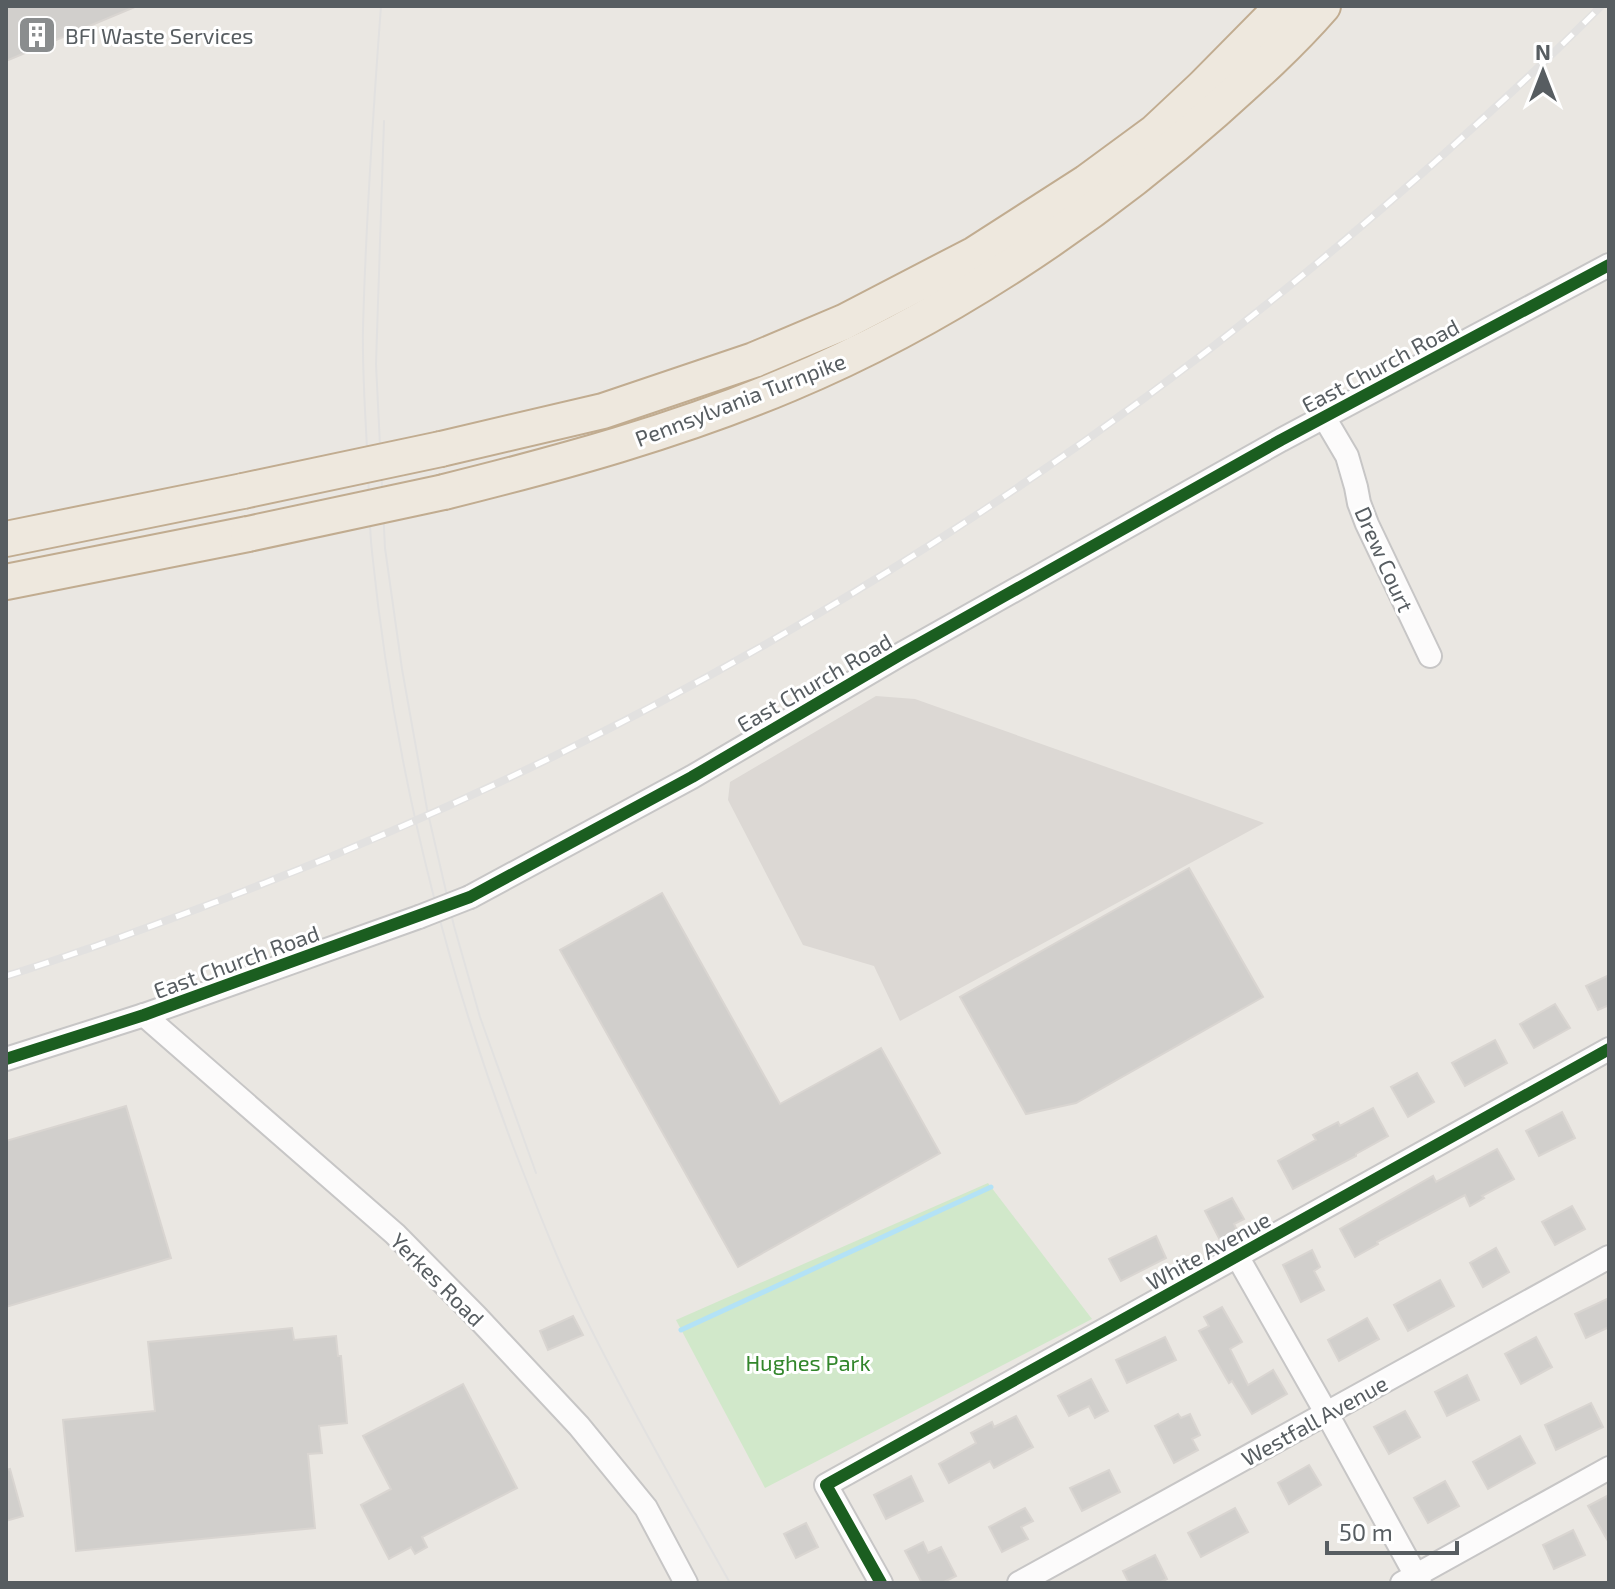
<svg xmlns="http://www.w3.org/2000/svg" width="1615" height="1589" font-family="'Exo 2',sans-serif">
  <style>
    .industrial { fill: #dcd8d4 }
    .green { fill: #d1e8ca }
    .lines { fill: none; stroke-linecap: round; stroke-linejoin: round }
    .stream { stroke: #b3e2f6; stroke-width: 5 }
    .building { fill: #d1cfcc; stroke: #d9d5d1; stroke-width: 2 }
    .minor-casing { stroke: #c7c6c6; stroke-width: 26 }
    .highway-casing { stroke: #c1ac90; stroke-width: 38 }
    .minor { stroke: #fcfbfb; stroke-width: 22 }
    .highway { stroke: #eee8de; stroke-width: 34 }
    .tram { stroke: #e2e1e0; stroke-width: 2 }
    .rail-casing { stroke: #e2e1e0; stroke-width: 8 }
    .rail { stroke: #fff; stroke-width: 5; stroke-dasharray: 15; stroke-linecap: butt }
    .minor-bridge-casing { stroke: #c7c6c6; stroke-width: 26; stroke-linecap: butt }
    .highway-bridge-casing { stroke: #c1ac90; stroke-width: 38; stroke-linecap: butt }
    .minor-bridge { stroke: #fcfbfb; stroke-width: 22 }
    .highway-bridge { stroke: #eee8de; stroke-width: 34 }
    .cycleway-casing { stroke: #fff; stroke-width: 17 }
    .cycleway { stroke: #1b5e20; stroke-width: 12 }
    .labels { text-anchor: middle; dominant-baseline: central; stroke-width: 6; stroke-linejoin: round; paint-order: stroke }
    .poi-label { font-size: 22px; fill: #575d61; stroke: #fff; text-anchor: start }
    .street-label { font-size: 22px; fill: #575d61; stroke: #fff }
    .park-label { font-size: 22px; fill: #32862b; stroke: #fff }
  </style>
  <rect width="100%" height="100%" fill="#eae7e2"/>
  <polygon class="industrial" points="876,696 915,699 1264,823 900,1021 874,966 803,945 728,800 730,782"/>
  <polygon class="green" points="988,1183 1092,1319 765,1488 676,1320"/>
  <g class="lines">
    <polyline class="stream" points="681,1330 991,1187"/>
  </g>
  <g class="building">
    <polygon points="6,6 137,6 6,61"/>
    <polygon points="1189,868 1263,997 1076,1103 1026,1114 960,997"/>
    <polygon points="662,893 780,1104 881,1048 940,1153 738,1267 560,950"/>
    <polygon points="1609,975 1609,1005 1598,1010 1586,986"/>
    <polygon points="1555,1004 1570,1028 1534,1048 1520,1024"/>
    <polygon points="1495,1040 1507,1063 1465,1086 1452,1063"/>
    <polygon points="1417,1073 1434,1102 1408,1117 1391,1087"/>
    <polygon points="126,1106 171,1258 6,1307 6,1141"/>
    <polygon points="1373,1108 1388,1136 1356,1154 1356,1156 1293,1189 1278,1161 1316,1140 1313,1135 1338,1122 1340,1126"/>
    <polygon points="1562,1112 1575,1138 1539,1156 1526,1131"/>
    <polygon points="1497,1149 1514,1179 1482,1196 1484,1198 1470,1206 1465,1195 1377,1242 1378,1244 1355,1257 1340,1229 1433,1176 1436,1182"/>
    <polygon points="1232,1198 1244,1219 1234,1224 1237,1230 1220,1240 1205,1211"/>
    <polygon points="1572,1206 1585,1229 1555,1245 1542,1222"/>
    <polygon points="1156,1236 1166,1258 1121,1281 1109,1259"/>
    <polygon points="1496,1248 1509,1272 1483,1287 1470,1263"/>
    <polygon points="1312,1250 1320,1267 1314,1271 1324,1290 1301,1302 1283,1265"/>
    <polygon points="1440,1280 1454,1306 1408,1331 1394,1305"/>
    <polygon points="1609,1298 1609,1327 1586,1338 1575,1314"/>
    <polygon points="1222,1307 1242,1342 1230,1349 1248,1385 1273,1370 1287,1394 1252,1414 1232,1381 1229,1383 1199,1331 1209,1326 1204,1317"/>
    <polygon points="573,1316 583,1335 548,1350 540,1331"/>
    <polygon points="1367,1318 1379,1339 1339,1361 1328,1340"/>
    <polygon points="292,1328 294,1340 336,1336 338,1356 341,1356 347,1423 319,1426 322,1453 308,1454 315,1528 76,1551 63,1420 155,1411 148,1342"/>
    <polygon points="1165,1337 1176,1360 1127,1383 1116,1360"/>
    <polygon points="1536,1337 1552,1367 1521,1384 1505,1354"/>
    <polygon points="1467,1375 1479,1400 1447,1416 1435,1392"/>
    <polygon points="1091,1379 1108,1411 1095,1418 1089,1406 1069,1416 1058,1396"/>
    <polygon points="463,1384 517,1488 422,1537 427,1547 415,1554 411,1547 389,1559 361,1505 391,1489 363,1436"/>
    <polygon points="1591,1403 1603,1427 1556,1450 1545,1425"/>
    <polygon points="1405,1411 1420,1437 1389,1454 1374,1427"/>
    <polygon points="1178,1414 1181,1418 1190,1414 1200,1435 1192,1439 1198,1450 1174,1463 1155,1426"/>
    <polygon points="1016,1416 1033,1447 994,1468 990,1461 949,1483 939,1464 976,1443 971,1433 992,1422 994,1427"/>
    <polygon points="1520,1436 1535,1463 1488,1489 1473,1462"/>
    <polygon points="1309,1465 1321,1485 1289,1504 1278,1483"/>
    <polygon points="10,1469 23,1516 6,1521 6,1470"/>
    <polygon points="1109,1470 1120,1492 1082,1511 1070,1488"/>
    <polygon points="911,1476 923,1501 886,1519 874,1495"/>
    <polygon points="1445,1481 1459,1506 1428,1523 1414,1498"/>
    <polygon points="1609,1495 1609,1543 1588,1506"/>
    <polygon points="1025,1508 1033,1521 1021,1527 1028,1539 1002,1552 989,1527"/>
    <polygon points="1235,1508 1248,1532 1201,1557 1188,1533"/>
    <polygon points="806,1523 818,1547 796,1558 784,1534"/>
    <polygon points="1573,1530 1585,1555 1554,1569 1543,1545"/>
    <polygon points="923,1542 928,1553 941,1547 956,1576 942,1583 922,1583 905,1551"/>
    <polygon points="1155,1555 1167,1579 1159,1583 1129,1583 1123,1571"/>
  </g>
  <g class="lines">
    <g class="minor-casing">
      <g id="minor">
        <polyline points="1324,417 1347,456 1356,487 1359,503 1367,524 1430,656"/>
        <polyline points="470,897 692,777 903,653 1281,440 1609,265"/>
        <polyline points="144,1015 395,1234 477,1317 579,1426 646,1508 686,1583"/>
        <polyline points="6,1059 144,1015 419,917"/>
        <polyline points="1237,1256 1332,1423 1420,1583"/>
        <polyline points="881,1583 826,1485 1609,1049"/>
        <polyline points="1019,1583 1609,1257"/>
        <polyline points="1402,1583 1609,1468"/>
      </g>
    </g>
    <g class="highway-casing">
      <g id="highway">
        <polyline points="441,449 603,411 754,360 844,322 975,254 1087,182 1155,132 1203,87 1283,6"/>
        <path d="M444 492C561 463 678 431 789 384 942 320 1091 221 1215 111 1252 78 1290 44 1323 6"/>
        <polyline points="6,539 243,491"/>
        <polyline points="6,582 248,534"/>
      </g>
    </g>
    <use href="#minor" class="minor"/>
    <use href="#highway" class="highway"/>
    <g class="tram">
      <path d="M381 6C373 113 366 221 363 328 362 375 366 422 368 469 369 496 369 524 372 552 393 757 440 953 513 1146 537 1208 561 1270 591 1329 634 1415 683 1499 730 1583"/>
      <polyline points="384,121 376,364 385,548 402,669 427,809 454,926 480,1017 536,1173"/>
    </g>
    <g class="rail-casing">
      <path id="rail" d="M6 976C36 967 66 956 96 946 152 926 209 905 265 883 694 716 1092 469 1435 162 1492 111 1548 60 1601 6"/>
    </g>
    <use href="#rail" class="rail"/>
    <g class="minor-bridge-casing">
      <polyline id="minor-bridge" points="419,917 470,897"/>
    </g>
    <g class="highway-bridge-casing">
      <g id="highway-bridge">
        <polyline points="243,491 441,449"/>
        <polyline points="248,534 444,492"/>
      </g>
    </g>
    <use href="#minor-bridge" class="minor-bridge"/>
    <use href="#highway-bridge" class="highway-bridge"/>
    <g class="cycleway-casing">
      <g id="cycleway">
        <polyline points="6,1059 144,1015 470,897 692,777 903,653 1281,440 1609,265"/>
        <polyline points="881,1583 826,1485 1609,1049"/>
      </g>
    </g>
    <use href="#cycleway" class="cycleway"/>
  </g>
  <defs>
    <g id="building-square" transform="scale(2)"><rect x="-9" y="-9" width="18" height="18" rx="4" fill="#8a8d8e" stroke="#fff"/><path d="M-4-6H4V6H1V3H-1V6H-4ZM-2.5-4.3h1.7v1.8h-1.7ZM.8-4.3h1.7v1.8H.8ZM-2.5-1h1.7V.8h-1.7ZM.8-1h1.7V.8H.8Z" fill="#fff"/></g>
  </defs>
  <g fill-rule="evenodd">
    <use href="#building-square" x="37" y="35"/>
  </g>
  <g class="labels">
    <g class="poi-label">
      <text x="65" y="35">BFI Waste Services</text>
    </g>
    <g class="street-label">
      <text transform="translate(1380 365) rotate(-28)">East Church Road</text>
      <text transform="translate(740 399) rotate(-21)">Pennsylvania Turnpike</text>
      <text transform="translate(1385 559) rotate(66)">Drew Court</text>
      <text transform="translate(814 682) rotate(-30)">East Church Road</text>
      <text transform="translate(236 961) rotate(-20)">East Church Road</text>
      <text transform="translate(1208 1250) rotate(-29)">White Avenue</text>
      <text transform="translate(438 1279) rotate(45)">Yerkes Road</text>
      <text transform="translate(1314 1420) rotate(-29)">Westfall Avenue</text>
    </g>
    <g class="park-label">
      <text x="808" y="1362">Hughes Park</text>
    </g>
  </g>
  <rect width="1615" height="1589" fill="none" stroke="#575d61" stroke-width="16"/>
  <g transform="translate(1543 72)" stroke="#ffffff" stroke-width="6" paint-order="stroke">
  <path d="M0-6L14 30L0 20L-14 30Z" fill="#575d61"/>
  <text y="-12" font-size="22" font-weight="bold" text-anchor="middle" fill="#575d61">N</text>
  </g>
  <path d="M1327 1541v12h130v-12" fill="none" stroke="#575d61" stroke-width="4"/>
  <text x="1339" y="1541" font-size="24" fill="#575d61" stroke="#ffffff" stroke-width="6" paint-order="stroke">50 m</text>
</svg>
